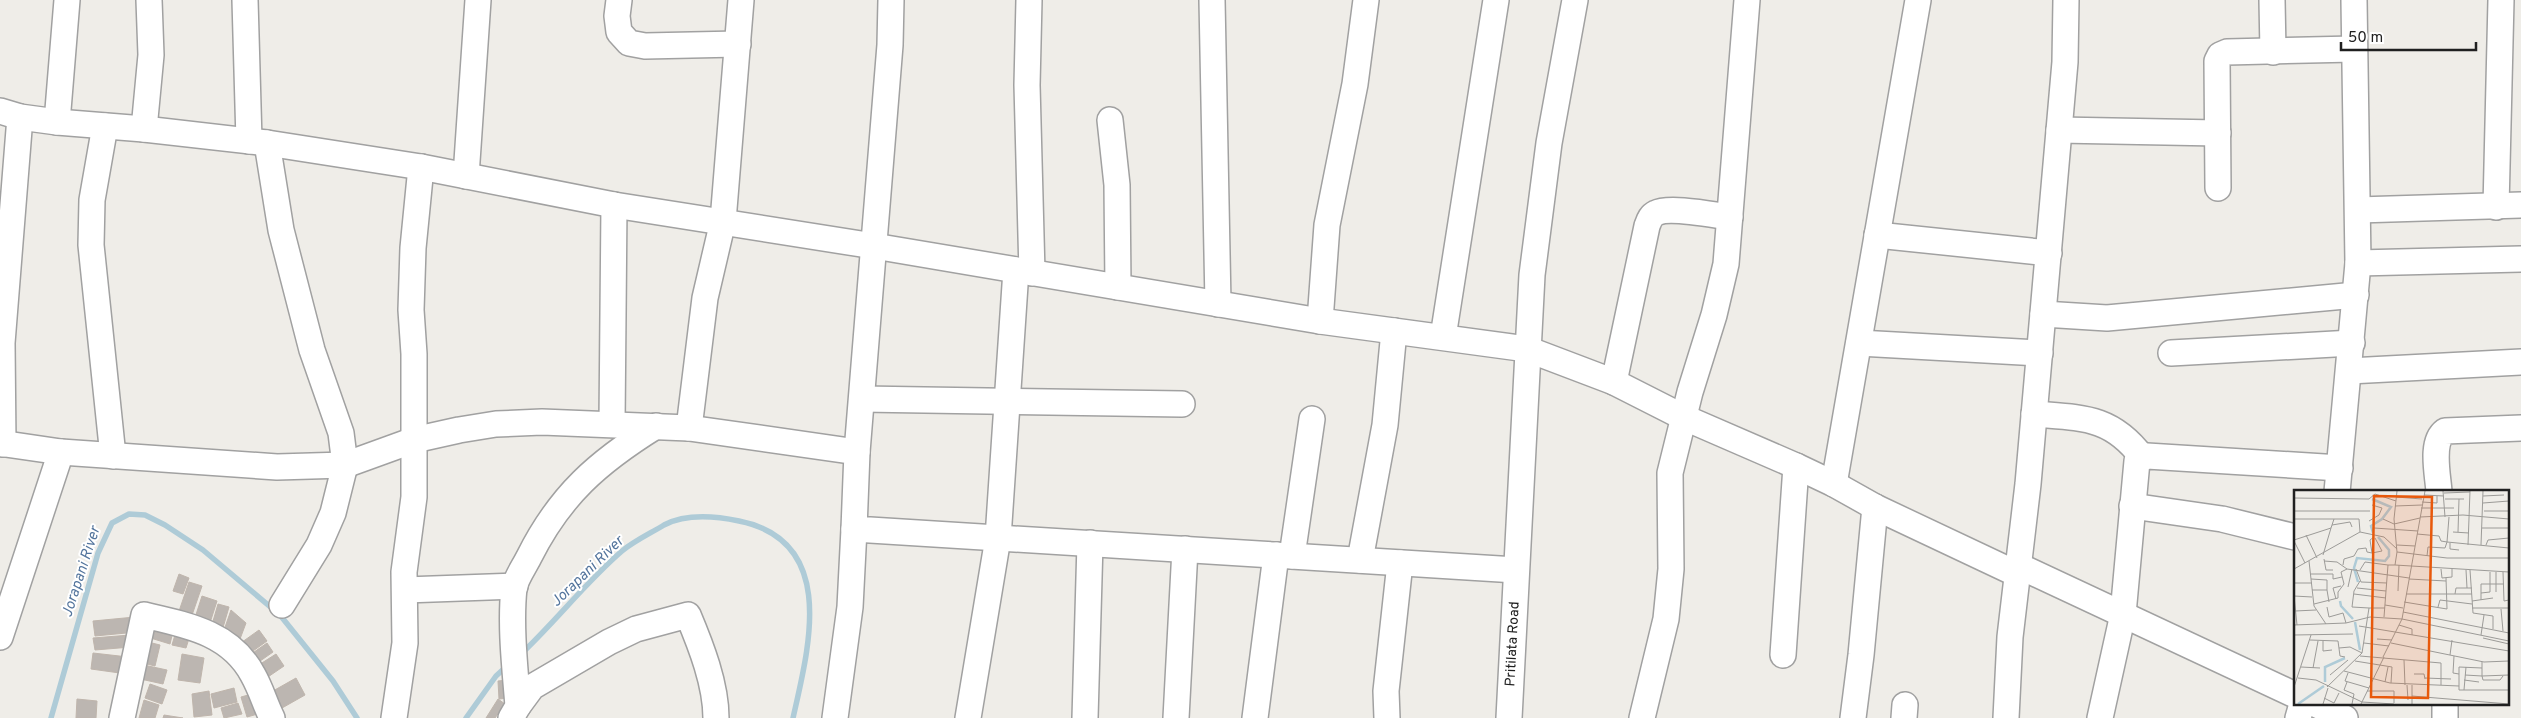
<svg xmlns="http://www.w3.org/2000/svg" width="2521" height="718" font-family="Overpass,sans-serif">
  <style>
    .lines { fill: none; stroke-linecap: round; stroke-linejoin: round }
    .stream { stroke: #aecbd7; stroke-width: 5.5 }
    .building { fill: #bcb6b1; stroke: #bfb5ac }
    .minor-casing { stroke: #a1a1a1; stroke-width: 28 }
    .minor { stroke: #fff; stroke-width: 25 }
    .labels { text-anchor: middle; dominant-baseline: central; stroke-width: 4; stroke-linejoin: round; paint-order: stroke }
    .street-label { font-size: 14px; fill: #202020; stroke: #fff }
    .water-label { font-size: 15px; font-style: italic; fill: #54759d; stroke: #fff }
    .inset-river { fill: none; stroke: #aecbd7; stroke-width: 2.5 }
    .inset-road { fill: none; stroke: #9c9b98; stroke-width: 1 }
    .view { fill: #e8590c; fill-opacity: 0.15; stroke: #e8590c; stroke-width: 2.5 }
    .inset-edge { fill: none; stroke: #202020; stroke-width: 2.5 }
  </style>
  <rect width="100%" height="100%" fill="#efede8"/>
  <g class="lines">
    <g class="stream">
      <path d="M521 654C556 621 586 582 622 551 634 541 651 533 664 525 687 513 715 516 739 521 838 541 809 647 793 718"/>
      <polyline points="51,718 98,553 112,523 129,514 145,515 165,525 203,550 280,615 333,681 357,718"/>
      <polyline points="466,718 496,676 508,665"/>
    </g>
  </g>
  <g class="building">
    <polygon points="179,574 189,578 183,594 173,591"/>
    <polygon points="189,582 202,586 190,621 177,617"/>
    <polygon points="202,596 217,601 208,629 193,624"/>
    <polygon points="218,604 229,607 222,631 211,628"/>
    <polygon points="231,610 246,623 240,639 223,633"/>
    <polygon points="135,617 137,632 95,636 93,621"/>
    <polygon points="148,620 174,627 170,644 144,636"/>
    <polygon points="177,628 191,632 186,648 172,645"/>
    <polygon points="259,630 267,641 246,656 238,645"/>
    <polygon points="130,635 131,647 95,650 93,638"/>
    <polygon points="144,641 160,645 155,666 139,662"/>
    <polygon points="267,643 273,652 253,666 247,657"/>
    <polygon points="93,653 128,657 127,674 91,669"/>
    <polygon points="182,654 204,658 200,683 178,680"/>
    <polygon points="276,654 284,666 262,681 254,668"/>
    <polygon points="139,664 167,670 163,684 136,678"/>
    <polygon points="296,678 305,695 282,708 273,691"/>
    <polygon points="508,680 509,698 499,699 498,681"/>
    <polygon points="150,684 167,690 162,704 145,698"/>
    <polygon points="234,688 237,702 214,708 211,694"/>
    <polygon points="209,691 212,715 194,717 192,694"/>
    <polygon points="259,692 265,712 247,717 241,697"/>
    <polygon points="77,699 97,701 96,718 76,718"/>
    <polygon points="498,699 505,704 495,718 486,718"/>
    <polygon points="144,700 159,705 155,718 139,718"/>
    <polygon points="238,703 242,714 224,718 221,708"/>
    <polygon points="164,715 183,718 163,718"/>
  </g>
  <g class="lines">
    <g class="minor-casing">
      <g id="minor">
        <polyline points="245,0 249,141"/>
        <polyline points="619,0 617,16 619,32 629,43 645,46 738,44"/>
        <polyline points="1029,0 1027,85 1032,273"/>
        <polyline points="1212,0 1218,304"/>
        <polyline points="2272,0 2273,52"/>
        <polyline points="0,111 20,117 57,122 144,129 267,143 421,167 614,205 874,246 1320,321 1527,349 1614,382 1683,417 1796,466 1834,484 1875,507 2017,574"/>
        <polyline points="1110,120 1117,185 1118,287"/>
        <polyline points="57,122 67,0"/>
        <polyline points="105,126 92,200 91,245 113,456"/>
        <polyline points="144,129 151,55 149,0"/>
        <polyline points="2059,130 2218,133"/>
        <polyline points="267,143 281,230 312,350 341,433 345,465 333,513 319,545 282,605"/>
        <polyline points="466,176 478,0"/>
        <polyline points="2218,188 2217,61 2220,55 2227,52 2354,49"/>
        <polyline points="2496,207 2501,0"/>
        <polyline points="2358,210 2521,205"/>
        <polyline points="1877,235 2049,253"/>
        <polyline points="2358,263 2521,259"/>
        <polyline points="2043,314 2107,318 2356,295"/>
        <polyline points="1320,321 1327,225 1355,84 1366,0"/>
        <polyline points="1443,337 1496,0"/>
        <polyline points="1859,343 2040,353"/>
        <polyline points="2171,353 2352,343"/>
        <polyline points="2349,371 2521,362"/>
        <path d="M1614 382 1647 226C1649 221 1650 216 1656 213 1669 206 1714 215 1730 217"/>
        <polyline points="862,399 1182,404"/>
        <path d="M2034 414C2082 418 2111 416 2142 457"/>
        <polyline points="612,424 614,205"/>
        <polyline points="689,428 705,298 723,221 741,0"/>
        <polyline points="0,443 61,452 277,467 345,465 414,440 459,430 496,424 542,422 689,428 857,452 854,529 1516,570"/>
        <polyline points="3,444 2,343 20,117"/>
        <polyline points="857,452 890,45 891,0"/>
        <polyline points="1834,484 1918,0"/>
        <polyline points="2337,492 2358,263 2354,0"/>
        <path d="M2439 492C2438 475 2430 442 2445 431L2521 428"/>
        <polyline points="2132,506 2222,519 2295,537"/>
        <polyline points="1292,556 1312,419"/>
        <polyline points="1360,560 1385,425 1394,331"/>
        <polyline points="2019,566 2295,695"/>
        <polyline points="405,590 515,586"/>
        <polyline points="0,637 61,452"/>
        <polyline points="1783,655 1796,466"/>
        <polyline points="2315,704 2345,718"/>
        <polyline points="2445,704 2445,718"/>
        <path d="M518 706 532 687 609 642 636 629 688 615C701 646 716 684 716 718"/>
        <path d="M122 718 144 615C187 625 231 633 253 675 261 689 265 704 272 718"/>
        <polyline points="394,718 405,643 404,572 414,497 414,354 411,310 413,248 421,167"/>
        <path d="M511 718 518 706C515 669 510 625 514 588 516 578 524 567 529 557 560 495 598 462 656 426"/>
        <polyline points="835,718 850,607 854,529"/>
        <polyline points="968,718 998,538 1016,270"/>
        <polyline points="1085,718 1090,543"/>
        <polyline points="1176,718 1185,549"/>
        <polyline points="1255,718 1276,555"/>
        <polyline points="1387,718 1386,691 1400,563"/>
        <polyline points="1509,718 1532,275 1549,143 1575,0"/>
        <polyline points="1642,718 1666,619 1671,569 1670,473 1690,392 1714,315 1726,264 1747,0"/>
        <polyline points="1853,718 1861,655 1875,507"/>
        <polyline points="1904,718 1905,705"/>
        <polyline points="2006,718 2010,637 2028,484 2065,62 2066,0"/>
        <polyline points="2100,718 2123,614 2137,461 2147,456 2340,468"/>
        <polyline points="2298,718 2302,704"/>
      </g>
    </g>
    <use href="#minor" class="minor"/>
  </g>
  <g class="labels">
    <g class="street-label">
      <text transform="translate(1513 644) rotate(-87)">Pritilata Road</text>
    </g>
    <g class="water-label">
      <text transform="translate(82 572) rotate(-72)">Jorapani River</text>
      <text transform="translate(588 572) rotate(-44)">Jorapani River</text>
    </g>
  </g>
  <g transform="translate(2294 490)">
    <rect width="215" height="215" fill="#efede8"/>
    <path class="inset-river" d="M78 9 97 17 88 29 77 36 79 43M64 92 60 78 63 68 91 71 95 66V60L84 47M46 111 47 116 59 129M61 132 66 160M31 192V177L51 168M4 214 30 196"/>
    <path class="inset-road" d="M149 1 151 27M150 3 176 2M130 5 150 6M189 6 210 5M102 7 128 9M0 8 75 9 81 4 102 11M151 9H170M128 12 143 13V6M189 13 215 11M101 16 128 15M127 18H160M0 21H76M190 21H215M126 27 169 25 215 29M155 27 153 52 215 58M0 29H65L66 42M89 29 100 34 126 28M75 31 85 25 88 18 78 15M38 35 56 32 58 37M80 38 124 41M188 38H215M159 42 175 43M164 42 165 9M123 44 145 46 147 51 153 52 151 58 134 57 133 66M12 45 23 68M0 50 37 38 40 29M0 51 11 73M156 53V59L165 60M103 55 121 56M174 55 176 1M187 55 189 1M192 55 194 50 215 48M103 62 153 68H215M78 63 76 50 80 47M29 65 37 38M30 69 32 80H39M15 71 20 116 32 134M30 71 43 72 53 79 115 88M49 75 50 69 60 66 64 59 72 58 73 62 78 63 88 61 81 48M101 75 215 82M0 79 66 42 90 47 103 59M62 79 67 92 93 93M147 79 148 88 158 87V79M66 80 71 72 94 75M172 80 173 98M176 80 179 123 199 126V139M202 82V102M209 82 210 111 215 110M17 84H39V89L48 87M17 89 33 90V100M115 89 152 91M66 91 60 101 58 117 75 118M0 93H18M54 97 58 79M63 98 92 101M18 100H33L35 112M104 101 105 75M187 103 196 102V82M60 104 92 108M112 104H178M161 104 162 98H178M0 106 3 135M0 106 18 107M42 109 39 98 47 96M187 110V94H210M178 111 199 108M110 112 153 119 152 88M20 114 44 108V102L50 94 47 82 53 79M91 115 109 118M33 117 35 127 49 123 52 133M144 117 146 110 178 114M178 118H215M207 119 209 141M1 121 22 120M109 122 215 143M90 127 94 75H101L103 62 100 29 103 1M0 135 52 133 76 127 108 129 215 151M105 135 118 139V145M65 136 215 161M0 145 59 144M187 145 190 125M189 148 215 154M83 149 98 150M16 150 44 151 46 166 51 167M29 151V161L38 160M70 153 95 156M97 153 190 172 215 171M45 158 56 157 68 163M156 165 158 150M66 166 147 173V195M160 166 159 183 165 184M89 167 108 129 131 1M110 170 111 195M61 171 98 177 97 193M188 172V186L215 185M7 177 26 178M19 178 24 151M50 181 96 193 165 196V200H215M54 183 51 191 75 198M120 184H130L131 189M36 185 54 170M171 185 188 186 189 190H206L209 186M4 188 22 190 68 212 100 214M131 188 157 189M170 190 185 192M53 192 50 200 60 204 58 214M91 192 94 177M113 195 114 210M118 195V214M165 196V177L188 178M0 197 17 145M33 197 68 163 75 118H91M170 200 172 177M73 201H100V213M118 206 215 214M30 208 40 213 45 203M29 214 34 198M67 214 90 167"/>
    <path class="view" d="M80 6 138 7 134 208 77 207Z"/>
    <rect width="215" height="215" class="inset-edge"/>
  </g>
  <path d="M2341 42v8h135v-8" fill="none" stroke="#202020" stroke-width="2.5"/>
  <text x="2348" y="42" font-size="15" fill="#202020" stroke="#ffffff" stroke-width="4" paint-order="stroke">50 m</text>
</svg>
